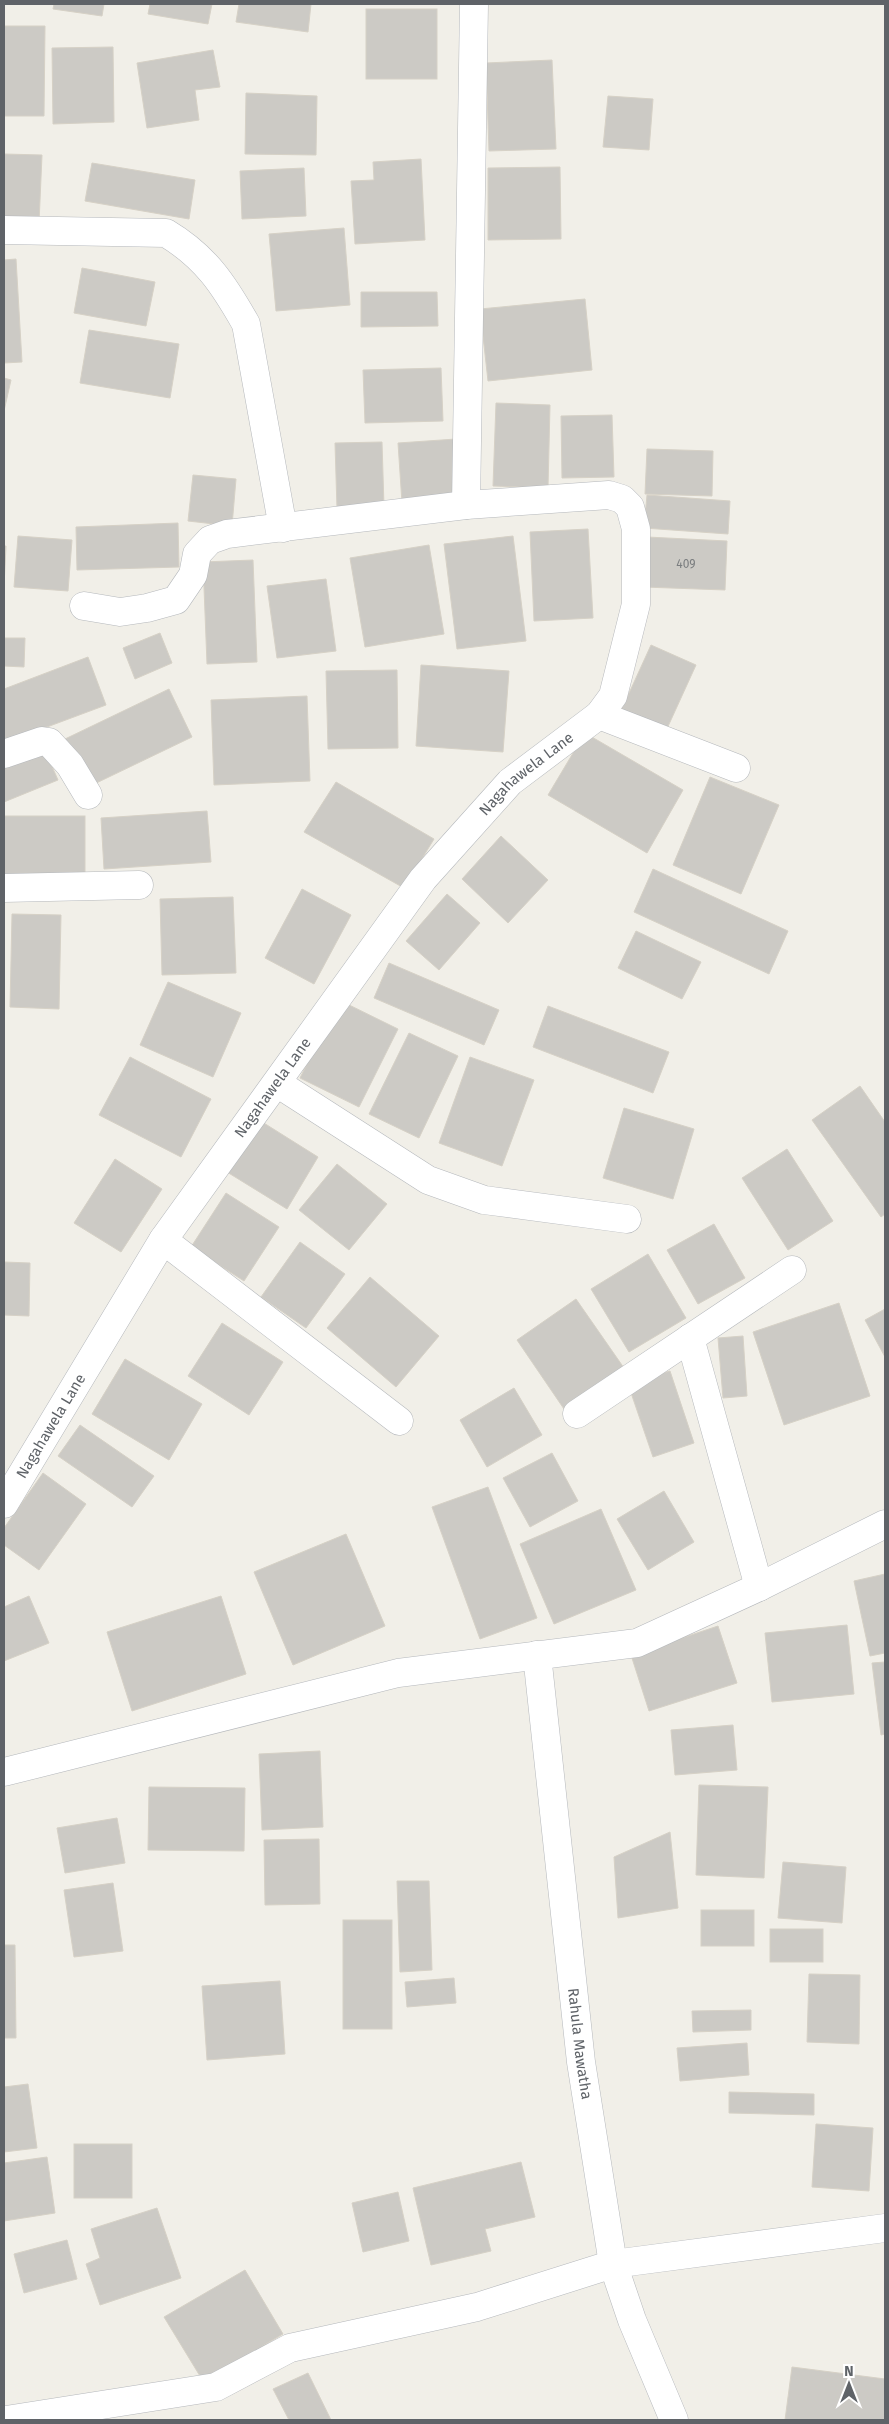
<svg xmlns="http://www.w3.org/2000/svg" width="889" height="2424" font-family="'Fira Sans',sans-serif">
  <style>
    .building { fill: #cccac5; stroke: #d6d1c6 }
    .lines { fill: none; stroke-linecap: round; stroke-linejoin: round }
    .minor-casing { stroke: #b5b8bc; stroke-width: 29 }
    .minor { stroke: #fff; stroke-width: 28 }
    .labels { text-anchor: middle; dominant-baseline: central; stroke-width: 4.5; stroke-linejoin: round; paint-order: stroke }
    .number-label { font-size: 12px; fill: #7a7d7f }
    .street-label { font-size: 15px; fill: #5f6368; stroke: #fff }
  </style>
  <rect width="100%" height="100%" fill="#f1efe8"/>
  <g class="building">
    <polygon points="54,4 104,4 102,16 53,9"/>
    <polygon points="150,4 212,4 208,24 148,14"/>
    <polygon points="239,4 311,4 308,32 236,22"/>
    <rect x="366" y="9" width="71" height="70"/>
    <polygon points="4,26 45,26 44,116 4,116"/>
    <polygon points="113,47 114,122 53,124 52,48"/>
    <polygon points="213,50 220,87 195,90 199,120 147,128 137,63"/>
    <polygon points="552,60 556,149 489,151 486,63"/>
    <polygon points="246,93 317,96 316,155 245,154"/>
    <polygon points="608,96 653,99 649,150 603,147"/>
    <polygon points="4,154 42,155 39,223 4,221"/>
    <polygon points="421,159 425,240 355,244 351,181 374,180 373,162"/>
    <polygon points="92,163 195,180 189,219 85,201"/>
    <polygon points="560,167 561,239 488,240 488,168"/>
    <polygon points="304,168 306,216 242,219 240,171"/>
    <polygon points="344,228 350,305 276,311 269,234"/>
    <polygon points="16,259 22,362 4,363 4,260"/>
    <polygon points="82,268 155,282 146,326 74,313"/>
    <polygon points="361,292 437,292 438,326 361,327"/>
    <polygon points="585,299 592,370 488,381 480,309"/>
    <polygon points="89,330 179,344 170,398 80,383"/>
    <polygon points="441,368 443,421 365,423 363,370"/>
    <polygon points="4,378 11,380 4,411"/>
    <polygon points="496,403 550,405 548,488 493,486"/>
    <polygon points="612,415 614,477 562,478 561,416"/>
    <polygon points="456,439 460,499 402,503 398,443"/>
    <polygon points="382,442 384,507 337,509 335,443"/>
    <polygon points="647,449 713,451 712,496 645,494"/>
    <polygon points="193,475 236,479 232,526 188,521"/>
    <polygon points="647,495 730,501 728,534 644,528"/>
    <polygon points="178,523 179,567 77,570 76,527"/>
    <polygon points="588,529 593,618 534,621 530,532"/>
    <polygon points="18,536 72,540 68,591 14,587"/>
    <polygon points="513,536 526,641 457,649 444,544"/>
    <polygon points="647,537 727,541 725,590 644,587"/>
    <polygon points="429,545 444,634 365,647 350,558"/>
    <polygon points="4,546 6,546 4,586"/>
    <polygon points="253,560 257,662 207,664 203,562"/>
    <polygon points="326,579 336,651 277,658 267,586"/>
    <polygon points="160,633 172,663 135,679 123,648"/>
    <polygon points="4,638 25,638 24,667 4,666"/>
    <polygon points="651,645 696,665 665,733 620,713"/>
    <polygon points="88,657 106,705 4,743 4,689"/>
    <polygon points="421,665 509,671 503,752 416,746"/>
    <polygon points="397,670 398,748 328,749 326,671"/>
    <polygon points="169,689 192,737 88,787 65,739"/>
    <polygon points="307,696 310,781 214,785 211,700"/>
    <polygon points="585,733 683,790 647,853 548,795"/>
    <polygon points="43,746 58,780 4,802 4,762"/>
    <polygon points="710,777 779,805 741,894 673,865"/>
    <polygon points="336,782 434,839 404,888 304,832"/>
    <polygon points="207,811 211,862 104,869 101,818"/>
    <rect x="4" y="816" width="81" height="62"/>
    <polygon points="501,836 548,880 508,923 462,879"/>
    <polygon points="653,869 788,931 769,974 634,912"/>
    <polygon points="302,889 351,915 314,984 265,958"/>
    <polygon points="447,894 480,923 439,970 406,941"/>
    <polygon points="233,897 236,973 162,975 160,899"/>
    <polygon points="12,914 61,915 59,1009 10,1007"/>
    <polygon points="636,931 701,962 682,999 618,968"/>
    <polygon points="389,963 499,1010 484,1045 374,998"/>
    <polygon points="168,982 241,1013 213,1077 140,1045"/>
    <polygon points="339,1000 398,1029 359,1107 300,1078"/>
    <polygon points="548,1006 669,1052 653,1093 533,1047"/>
    <polygon points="409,1033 458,1056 419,1138 369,1114"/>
    <polygon points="130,1057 211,1099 181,1157 99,1115"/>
    <polygon points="470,1057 534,1080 502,1166 439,1143"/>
    <polygon points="860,1086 885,1122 885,1214 881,1217 812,1120"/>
    <polygon points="624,1108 694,1129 673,1199 603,1178"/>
    <polygon points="259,1120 318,1157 287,1209 227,1172"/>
    <polygon points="787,1149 833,1221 788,1250 742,1178"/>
    <polygon points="115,1159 162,1189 121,1252 74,1223"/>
    <polygon points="337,1164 387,1204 349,1250 299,1210"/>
    <polygon points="226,1193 279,1227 244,1281 191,1247"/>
    <polygon points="714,1224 745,1278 698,1304 667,1250"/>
    <polygon points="300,1242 345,1274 306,1328 261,1297"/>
    <polygon points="648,1254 686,1318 629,1352 591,1289"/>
    <polygon points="4,1262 30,1263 29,1316 4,1315"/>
    <polygon points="370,1277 439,1336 396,1387 327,1328"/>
    <polygon points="576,1299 624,1368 564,1409 517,1340"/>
    <polygon points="839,1303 870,1396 784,1425 753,1332"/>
    <polygon points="885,1309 885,1357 865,1320"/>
    <polygon points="222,1323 283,1362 249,1415 188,1376"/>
    <polygon points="743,1336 747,1396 723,1398 718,1338"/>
    <polygon points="125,1359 202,1404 169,1460 92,1414"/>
    <polygon points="670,1371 694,1443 653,1457 628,1384"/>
    <polygon points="514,1388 542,1435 487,1467 460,1420"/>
    <polygon points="80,1425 154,1476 132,1507 58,1456"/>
    <polygon points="552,1453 578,1501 530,1527 503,1478"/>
    <polygon points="43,1473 86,1504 39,1570 4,1545 4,1528"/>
    <polygon points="488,1487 537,1618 480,1639 432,1507"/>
    <polygon points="664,1491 694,1542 648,1570 617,1519"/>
    <polygon points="601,1509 636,1590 554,1624 520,1544"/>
    <polygon points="346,1534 385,1626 293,1665 254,1572"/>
    <polygon points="885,1574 885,1653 870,1656 854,1581"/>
    <polygon points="29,1596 49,1643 4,1661 4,1607"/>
    <polygon points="221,1596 246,1674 132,1711 107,1632"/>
    <polygon points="847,1625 854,1694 772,1702 765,1633"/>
    <polygon points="718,1626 737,1683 649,1711 631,1655"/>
    <polygon points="885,1662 885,1734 881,1735 872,1663"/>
    <polygon points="733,1725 737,1770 675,1775 671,1730"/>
    <polygon points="320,1751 323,1827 262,1830 259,1754"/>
    <polygon points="699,1785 768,1787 764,1878 696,1875"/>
    <polygon points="149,1787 245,1788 244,1851 148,1850"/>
    <polygon points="117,1818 125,1863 65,1873 57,1828"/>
    <polygon points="670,1832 678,1908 618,1918 614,1857"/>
    <polygon points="319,1839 320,1904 265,1905 264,1840"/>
    <polygon points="783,1862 846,1867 842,1923 778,1918"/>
    <polygon points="397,1881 429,1881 432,1970 400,1972"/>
    <polygon points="113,1883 123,1951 74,1957 64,1890"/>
    <rect x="701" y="1910" width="53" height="36"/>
    <rect x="343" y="1920" width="49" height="109"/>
    <rect x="770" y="1929" width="53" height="33"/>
    <polygon points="4,1945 15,1945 16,2038 4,2038"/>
    <polygon points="809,1974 860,1975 859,2044 807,2042"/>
    <polygon points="454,1978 456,2003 407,2007 405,1982"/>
    <polygon points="280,1981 285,2054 207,2060 202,1986"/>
    <polygon points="751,2010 751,2030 693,2032 692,2011"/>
    <polygon points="747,2043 749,2075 680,2081 677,2048"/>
    <polygon points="28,2084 37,2148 4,2152 4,2087"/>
    <polygon points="729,2092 814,2094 814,2115 729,2113"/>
    <polygon points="816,2124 873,2128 869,2191 812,2187"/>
    <rect x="74" y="2144" width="58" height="54"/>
    <polygon points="47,2157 55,2213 4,2221 4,2163"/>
    <polygon points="521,2162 535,2217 485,2229 491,2251 431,2265 413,2188"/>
    <polygon points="398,2192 409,2241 363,2252 352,2203"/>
    <polygon points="157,2208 181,2278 100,2305 86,2264 100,2258 91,2229"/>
    <polygon points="67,2240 77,2279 24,2293 14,2254"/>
    <polygon points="245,2270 283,2334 203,2381 164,2317"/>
    <polygon points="792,2367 885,2379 885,2420 785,2420"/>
    <polygon points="308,2373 331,2420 289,2420 273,2389"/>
  </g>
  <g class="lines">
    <g class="minor-casing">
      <g id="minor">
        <path d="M4 230 166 233C206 257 224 285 246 324L283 528"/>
        <polyline points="466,505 474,4"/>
        <polyline points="599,715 736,768"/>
        <polyline points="4,754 42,741 49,742 70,765 88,795"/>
        <polyline points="4,888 139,885"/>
        <polyline points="277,1083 428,1180 484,1200 627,1219"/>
        <polyline points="163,1240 399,1421"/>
        <polyline points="690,1338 759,1587"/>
        <polyline points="577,1414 792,1270"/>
        <path id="s1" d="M4 1504 163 1240 423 879 510 782 599 715 613 696 636 604V529L630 507 622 499 609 495 466 505 227 534 210 540 197 554 193 575 176 600 147 608 120 612 84 606"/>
        <path id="s2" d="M537 1655 581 2062 613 2264 632 2320 674 2420"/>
        <polyline points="4,1772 398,1673 637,1643 759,1587 885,1524"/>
        <polyline points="6,2420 216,2387 290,2348 477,2307 613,2264 885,2228"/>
      </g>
    </g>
    <use href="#minor" class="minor"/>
  </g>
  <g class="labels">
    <g class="number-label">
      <text x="686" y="564">409</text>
    </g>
    <g class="street-label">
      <text stroke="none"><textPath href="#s1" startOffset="901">Nagahawela Lane</textPath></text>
      <text stroke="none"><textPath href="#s1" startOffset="496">Nagahawela Lane</textPath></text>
      <text stroke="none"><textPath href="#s1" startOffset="91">Nagahawela Lane</textPath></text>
      <text stroke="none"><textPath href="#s2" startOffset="391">Rahula Mawatha</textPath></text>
    </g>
  </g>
  <rect width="889" height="2424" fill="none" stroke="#5f6368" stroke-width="10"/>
  <g transform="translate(849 2384)" stroke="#ffffff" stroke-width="4" paint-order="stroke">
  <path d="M0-4L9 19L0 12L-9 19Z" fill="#5f6368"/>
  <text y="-8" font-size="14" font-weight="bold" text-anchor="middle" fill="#5f6368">N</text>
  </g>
</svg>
